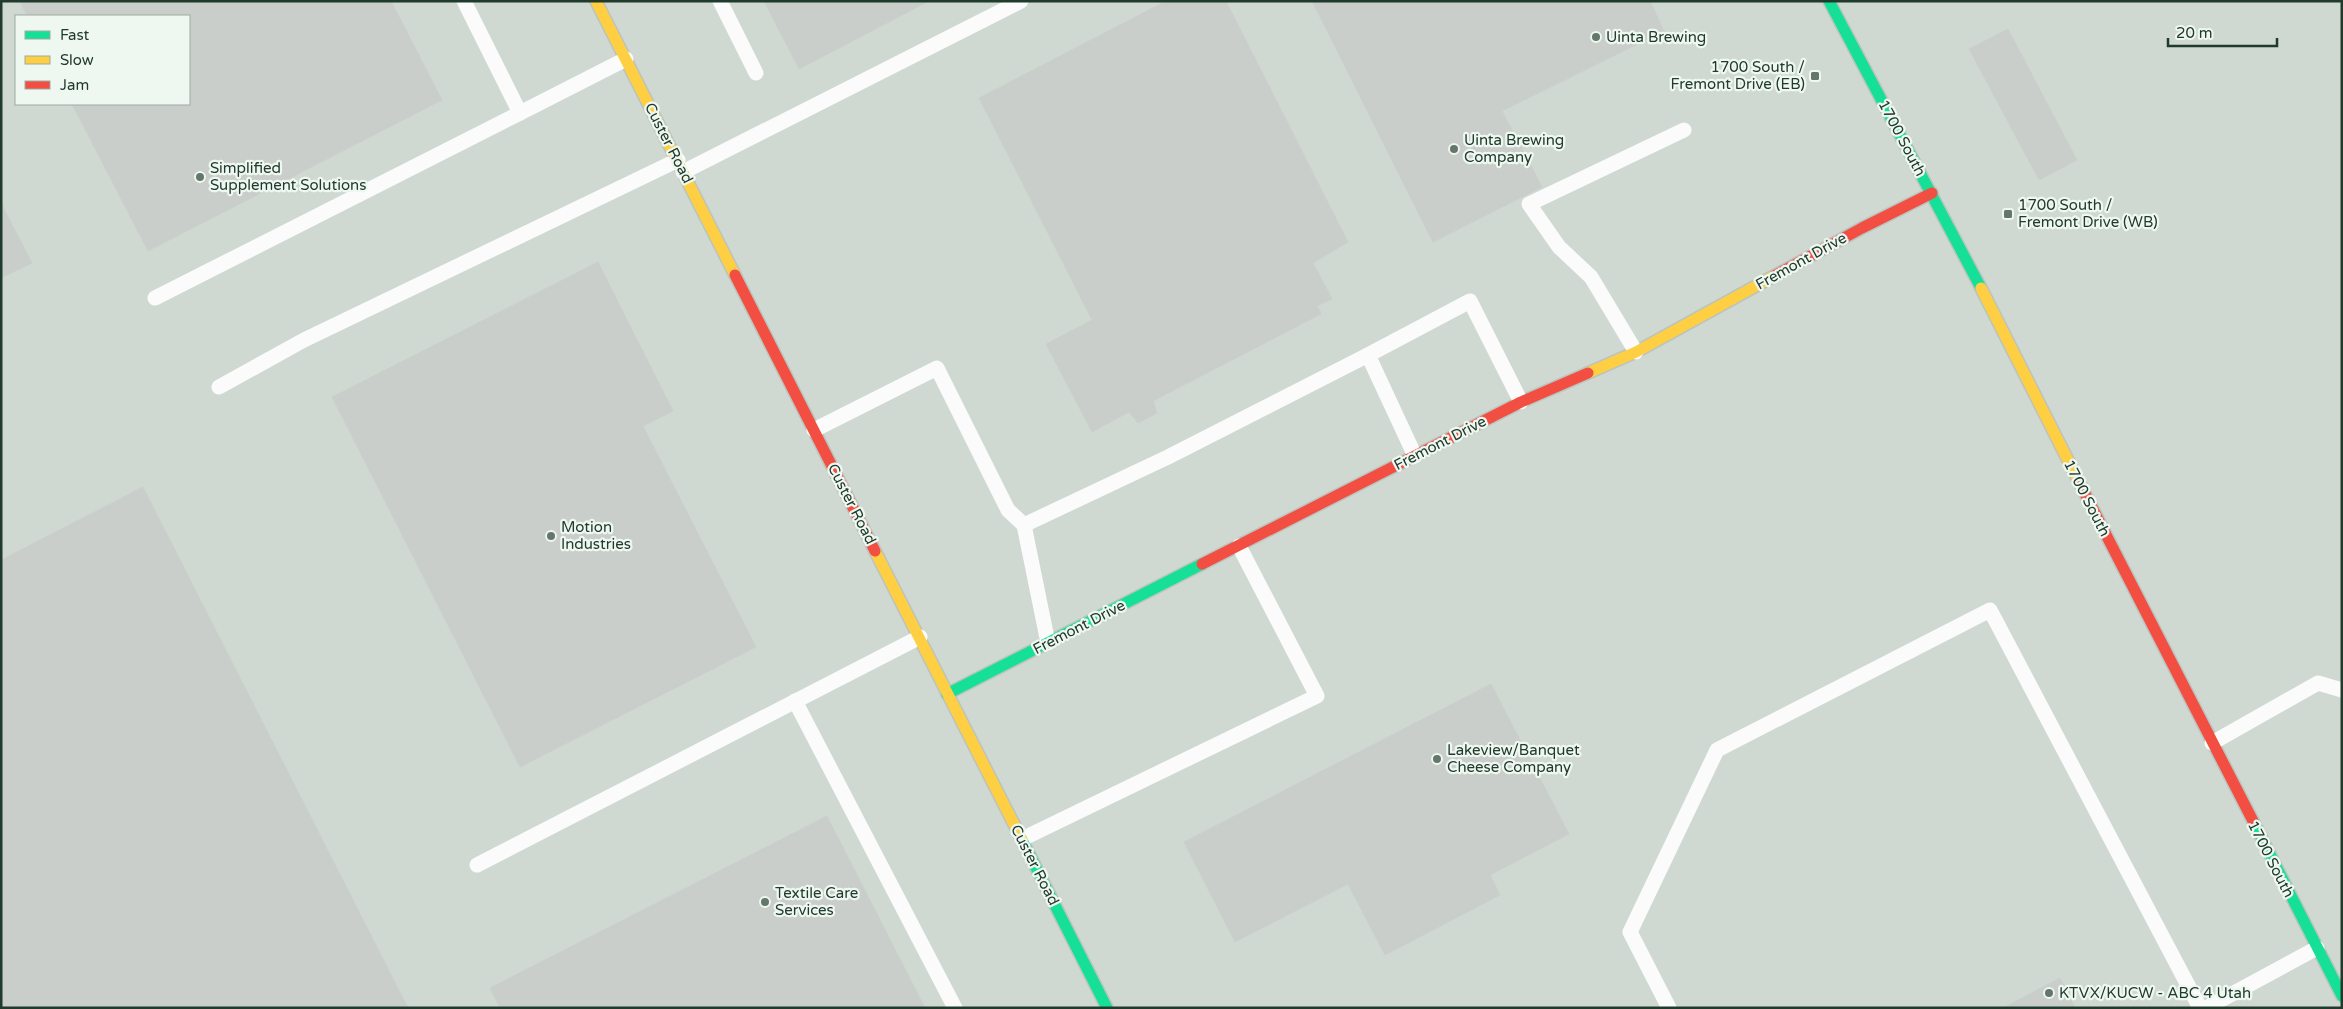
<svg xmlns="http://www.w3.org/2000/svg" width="2343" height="1009" font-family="'Varela Round',sans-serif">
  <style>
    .built { fill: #cfd9d2; fill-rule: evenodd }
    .building { fill: #c9cecb; stroke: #cad0cc }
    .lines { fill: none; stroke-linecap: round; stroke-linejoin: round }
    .fast-casing { stroke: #bbc4be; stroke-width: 14 }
    .slow-casing { stroke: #bbc4be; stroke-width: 14 }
    .jam-casing { stroke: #bbc4be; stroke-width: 14 }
    .lane { stroke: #fbfbfb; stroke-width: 15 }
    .fast { stroke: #16e098; stroke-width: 11 }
    .slow { stroke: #ffcf43; stroke-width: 11 }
    .jam { stroke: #f24e42; stroke-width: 11 }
    .poi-dot { fill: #64776b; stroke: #eff7f1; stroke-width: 2 }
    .labels { text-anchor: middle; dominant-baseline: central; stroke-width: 4.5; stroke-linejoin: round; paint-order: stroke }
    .poi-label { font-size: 15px; fill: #203a2b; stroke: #eff7f1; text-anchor: start }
    .street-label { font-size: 15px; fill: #203a2b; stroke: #eff7f1 }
  </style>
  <rect width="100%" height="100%" fill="#e2e7e3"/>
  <path class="built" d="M1 1H2342V1008H1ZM16 16H189V104H16Z"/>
  <g class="building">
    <polygon points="20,1 391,1 442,100 148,251 72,104 189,104 189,16 27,16"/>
    <polygon points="764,1 929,1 799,69"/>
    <polygon points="1166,1 1226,1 1348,242 1313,263 1332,299 1317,306 1321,314 1153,401 1157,413 1138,423 1129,412 1092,432 1046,344 1092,320 979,98"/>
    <polygon points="1312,1 1650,1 1664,31 1502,111 1542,187 1433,242"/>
    <polygon points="2008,29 2077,160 2039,180 1969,49"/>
    <polygon points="1,203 32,263 1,278"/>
    <polygon points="598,262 673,411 643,426 756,647 520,767 332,397"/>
    <polygon points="143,487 408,1008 1,1008 1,560"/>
    <polygon points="1491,684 1569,834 1490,875 1500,895 1385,955 1348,884 1235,942 1184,842"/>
    <polygon points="827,816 925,1008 500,1008 490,988"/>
    <polygon points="2060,978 2075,1008 2003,1008"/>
  </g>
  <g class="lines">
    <g class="fast-casing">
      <g id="fast">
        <polyline points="1829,1 1981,288"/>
        <polyline points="947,694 1202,564"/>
        <polyline points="2253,821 2342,996"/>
        <polyline points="1022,840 1107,1008"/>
      </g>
    </g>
    <g class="slow-casing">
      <g id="slow">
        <polyline points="596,1 735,275"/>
        <polyline points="1981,288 2079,482"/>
        <polyline points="1588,373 1636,352 1774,276"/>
        <polyline points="875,551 1022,840"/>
      </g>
    </g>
    <g class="jam-casing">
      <g id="jam">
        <polyline points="735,275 875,551"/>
        <polyline points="1774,276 1862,228 1932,193"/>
        <polyline points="2079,482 2253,821"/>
        <polyline points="1202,564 1521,402 1588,373"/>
      </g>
    </g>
    <g class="lane">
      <polyline points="720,1 756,73"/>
      <polyline points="520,113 626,59"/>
      <polyline points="683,172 1021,1"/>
      <polyline points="155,298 520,113 464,1"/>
      <polyline points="1636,352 1591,277 1559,247 1529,204 1684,130"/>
      <polyline points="1368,355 1470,301 1521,402"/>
      <polyline points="219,387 304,340 678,160"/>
      <polyline points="814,430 937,368 1008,510 1024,525 1168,457 1368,355 1415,456"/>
      <polyline points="1024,525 1048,643"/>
      <polyline points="795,701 955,1008"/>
      <polyline points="2212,743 2318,683 2342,690"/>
      <polyline points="1022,839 1317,696 1239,546"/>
      <polyline points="477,865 920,637"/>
      <polyline points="1669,1008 1630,932 1717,750 1990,610 2200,1008"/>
      <polyline points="2206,1008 2317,948"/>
    </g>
    <use href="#fast" class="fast"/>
    <use href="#slow" class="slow"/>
    <use href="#jam" class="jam"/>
  </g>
  <g class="poi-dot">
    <circle cx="1596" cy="37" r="5"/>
    <rect x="1810" y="71" width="10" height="10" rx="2.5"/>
    <circle cx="1454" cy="149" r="5"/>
    <circle cx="200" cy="177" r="5"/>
    <rect x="2003" y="209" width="10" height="10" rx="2.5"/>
    <circle cx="551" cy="536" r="5"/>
    <circle cx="1437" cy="759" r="5"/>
    <circle cx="765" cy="902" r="5"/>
    <circle cx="2049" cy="993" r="5"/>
  </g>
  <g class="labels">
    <g class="poi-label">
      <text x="1606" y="37">Uinta Brewing</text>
      <text x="1805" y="67" text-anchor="end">1700 South /<tspan x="1805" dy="17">Fremont Drive (EB)</tspan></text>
      <text x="1464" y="140">Uinta Brewing<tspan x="1464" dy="17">Company</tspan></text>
      <text x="210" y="168">Simplified<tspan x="210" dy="17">Supplement Solutions</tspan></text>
      <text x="2018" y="205">1700 South /<tspan x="2018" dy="17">Fremont Drive (WB)</tspan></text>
      <text x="561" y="527">Motion<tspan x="561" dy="17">Industries</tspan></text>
      <text x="1447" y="750">Lakeview/Banquet<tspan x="1447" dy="17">Cheese Company</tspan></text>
      <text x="775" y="893">Textile Care<tspan x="775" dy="17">Services</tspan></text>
      <text x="2059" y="993">KTVX/KUCW - ABC 4 Utah</text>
    </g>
    <g class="street-label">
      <text transform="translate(1902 138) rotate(62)">1700 South</text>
      <text transform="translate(669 143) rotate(63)">Custer Road</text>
      <text transform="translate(1801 261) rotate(-29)">Fremont Drive</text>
      <text transform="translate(1440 443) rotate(-27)">Fremont Drive</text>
      <text transform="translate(2087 498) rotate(63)">1700 South</text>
      <text transform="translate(852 504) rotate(63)">Custer Road</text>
      <text transform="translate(1079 627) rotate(-27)">Fremont Drive</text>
      <text transform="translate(2271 859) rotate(63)">1700 South</text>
      <text transform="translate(1035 865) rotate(63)">Custer Road</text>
    </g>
  </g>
  <rect width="2343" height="1009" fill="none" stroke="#203a2b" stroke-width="5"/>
  <rect x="15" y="15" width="175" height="90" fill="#eff7f1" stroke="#9caba2"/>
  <rect x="25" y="31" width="25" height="8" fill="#16e098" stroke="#9caba2"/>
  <text x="60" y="40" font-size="15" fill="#203a2b">Fast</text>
  <rect x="25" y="56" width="25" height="8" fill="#ffcf43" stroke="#9caba2"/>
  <text x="60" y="65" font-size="15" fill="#203a2b">Slow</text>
  <rect x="25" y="81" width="25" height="8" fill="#f24e42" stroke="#9caba2"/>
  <text x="60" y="90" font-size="15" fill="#203a2b">Jam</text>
  <path d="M2168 38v8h109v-8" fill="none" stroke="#203a2b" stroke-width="2.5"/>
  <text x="2176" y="38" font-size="15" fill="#203a2b" stroke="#eff7f1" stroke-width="4" paint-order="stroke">20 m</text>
</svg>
